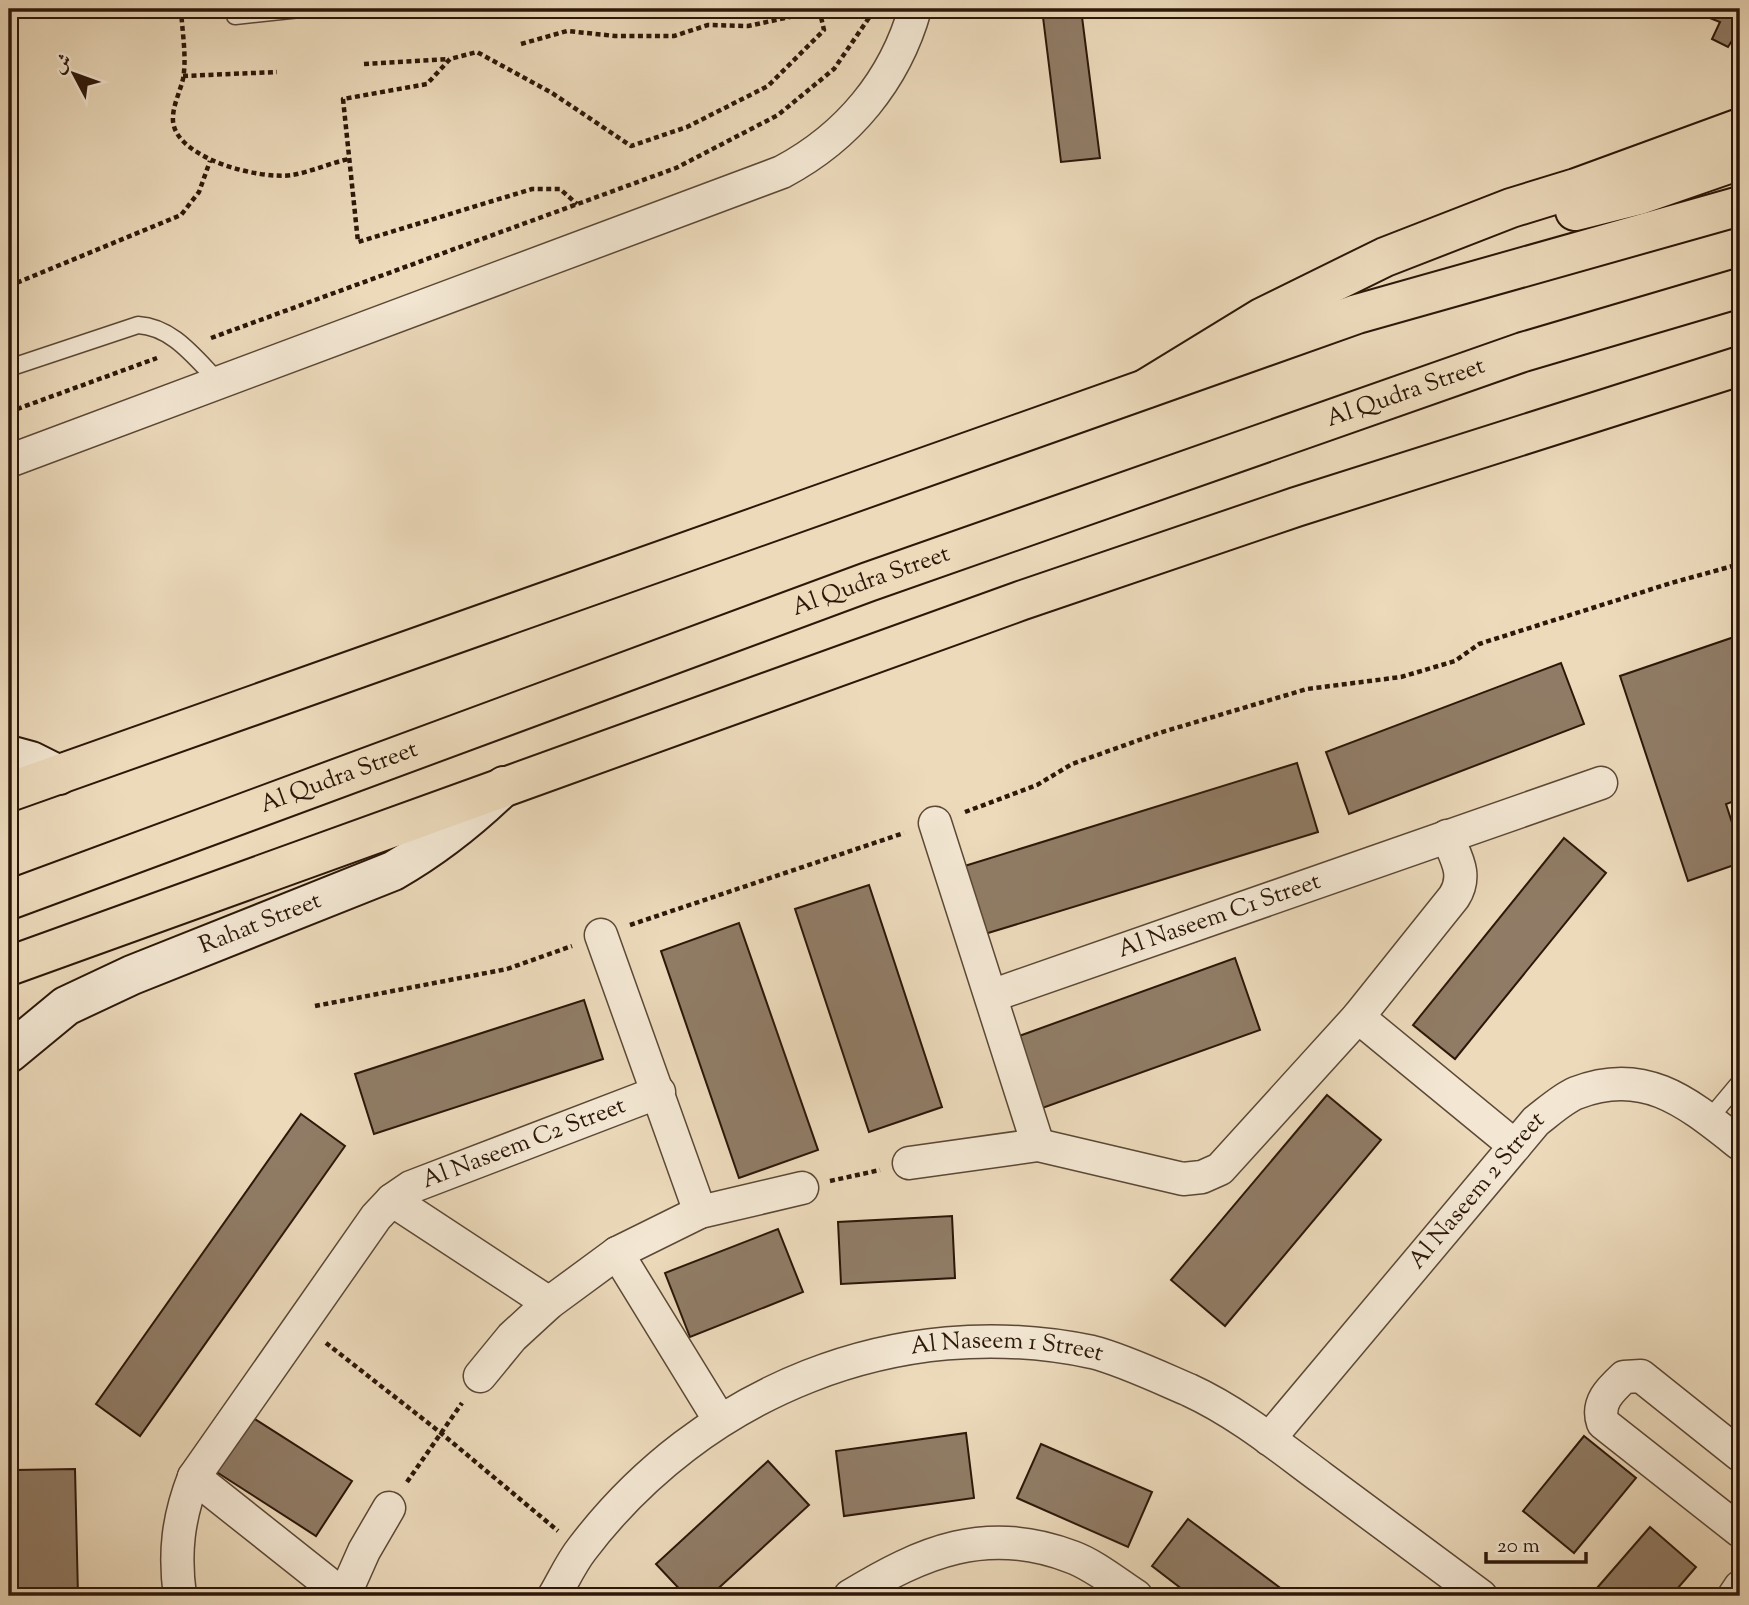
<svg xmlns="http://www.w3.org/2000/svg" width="1749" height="1605" font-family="'Sorts Mill Goudy',Amiri,serif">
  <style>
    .building { fill: #907c66; stroke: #2c1709; stroke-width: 2 }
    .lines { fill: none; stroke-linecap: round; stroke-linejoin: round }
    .lane-casing { stroke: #5c4836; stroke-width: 19 }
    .street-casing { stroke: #5c4836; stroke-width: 35 }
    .secondary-casing { stroke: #2c1709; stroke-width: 42 }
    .primary-casing { stroke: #2c1709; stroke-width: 42 }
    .highway-casing { stroke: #2c1709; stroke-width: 42 }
    .path { stroke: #2c1709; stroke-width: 4.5; stroke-dasharray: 5 3.5; stroke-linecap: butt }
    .lane { stroke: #f3e7d3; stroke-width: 16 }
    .street { stroke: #f3e7d3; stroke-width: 32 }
    .secondary { stroke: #f3e7d3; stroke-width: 38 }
    .primary { stroke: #ecdabb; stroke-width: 38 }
    .highway { stroke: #ecdabb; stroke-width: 38 }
    .labels { text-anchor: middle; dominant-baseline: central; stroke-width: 7; stroke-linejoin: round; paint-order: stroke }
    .street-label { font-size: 24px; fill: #2c1709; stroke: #f3e7d3 }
  </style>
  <rect width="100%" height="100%" fill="#ecdabb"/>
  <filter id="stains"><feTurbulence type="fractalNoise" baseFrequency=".00286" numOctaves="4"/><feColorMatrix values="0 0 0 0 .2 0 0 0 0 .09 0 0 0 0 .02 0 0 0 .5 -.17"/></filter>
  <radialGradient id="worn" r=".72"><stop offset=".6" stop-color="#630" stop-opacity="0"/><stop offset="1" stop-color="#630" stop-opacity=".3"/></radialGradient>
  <g class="building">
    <polygon points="1042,9 1081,9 1100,158 1061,162"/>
    <polygon points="1705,9 1740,9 1740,37 1738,31 1728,47 1712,39 1720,22 1702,15"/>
    <polygon points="1740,635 1740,799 1726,804 1740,847 1740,863 1688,881 1620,676"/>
    <polygon points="1561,663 1584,724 1349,814 1326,752"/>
    <polygon points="1297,763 1318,832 975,937 955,869"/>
    <polygon points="1564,838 1606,873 1455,1059 1413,1025"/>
    <polygon points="869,885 942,1107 869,1132 795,909"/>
    <polygon points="739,923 818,1150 739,1178 661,951"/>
    <polygon points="1235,958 1260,1030 1034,1111 1008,1040"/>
    <polygon points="584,1000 603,1059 374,1134 355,1074"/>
    <polygon points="1327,1095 1381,1140 1225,1326 1171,1280"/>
    <polygon points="301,1114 345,1146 140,1436 96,1404"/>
    <polygon points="952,1216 955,1278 841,1284 838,1222"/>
    <polygon points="778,1229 803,1292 690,1337 665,1273"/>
    <polygon points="250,1416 352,1481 316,1536 215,1471"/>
    <polygon points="966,1433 974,1498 844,1516 836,1451"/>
    <polygon points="1584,1436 1636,1478 1574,1553 1523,1511"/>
    <polygon points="1041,1444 1152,1492 1128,1547 1017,1498"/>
    <polygon points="768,1461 809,1505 710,1596 686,1596 656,1564"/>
    <polygon points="75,1469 78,1596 18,1596 15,1470"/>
    <polygon points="1188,1519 1291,1596 1191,1596 1152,1566"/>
    <polygon points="1650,1527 1696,1567 1671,1596 1606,1596 1597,1588"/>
  </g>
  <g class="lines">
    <g class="lane-casing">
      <g id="lane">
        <polyline points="235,16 300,9"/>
        <path d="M9 368 138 325C173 327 195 358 219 382"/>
        <polyline points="1709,1119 1740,1082"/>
      </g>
    </g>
    <g class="street-casing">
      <g id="street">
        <path d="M9 461 782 172C848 137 895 80 915 9"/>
        <polyline points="935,823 1038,1145"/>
        <polyline points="601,935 700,1212"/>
        <path id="s1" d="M991 996 1601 783"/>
        <polyline points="1358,1017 1515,1146"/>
        <path d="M909 1163 1038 1145 1183 1179 1202 1177 1220 1169 1358 1017 1454 897C1468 875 1456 858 1447 836"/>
        <polyline points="392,1200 549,1303"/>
        <polyline points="617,1253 719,1419"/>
        <polyline points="480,1376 512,1337 549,1303 617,1253 700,1212 802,1188"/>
        <path id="s2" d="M1269 1439 1536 1121C1548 1112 1562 1099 1576 1093 1645 1066 1688 1103 1740 1144"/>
        <path d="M1740 1455 1641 1376 1624 1377C1610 1390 1596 1403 1603 1423L1740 1531"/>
        <polyline points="194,1477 344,1596"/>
        <path id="s3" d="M180 1596C174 1553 178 1518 194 1477L376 1217 392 1200 411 1187 659 1092"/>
        <polyline points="344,1596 364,1551 389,1508"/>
        <path id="s4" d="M554 1596C563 1581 571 1563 582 1549 701 1392 897 1311 1092 1352 1121 1359 1161 1378 1189 1390 1237 1412 1280 1447 1322 1478 1375 1517 1428 1557 1481 1596"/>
        <path d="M850 1596C922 1552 987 1524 1072 1557 1094 1565 1116 1583 1136 1596"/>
        <polyline points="1734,1596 1740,1587"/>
      </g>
    </g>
    <g class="secondary-casing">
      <g id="secondary">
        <polyline points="9,755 31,761 59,775"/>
        <path id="s5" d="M9 1053 66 1006 132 975 393 871C435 847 469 820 504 786"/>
      </g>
    </g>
    <g class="primary-casing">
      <g id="primary">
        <polyline points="9,792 1357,314 1740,206"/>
        <path id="s6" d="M9 900 868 582 1523 352 1740 288"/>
      </g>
    </g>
    <g class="highway-casing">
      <g id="highway">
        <polyline points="1575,211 1639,195 1740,160"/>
        <polyline points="1147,388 1263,317 1385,257 1511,208 1576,188 1740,128"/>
        <polyline points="9,966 1020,601 1296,507 1740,366"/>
      </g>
    </g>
    <g class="path">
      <path d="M181 9C182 31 187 57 183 79 180 92 172 107 173 121 176 159 261 180 292 175 311 172 330 163 349 159"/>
      <polyline points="521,44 567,31 615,36 674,36 708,25 748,26 804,14 821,17 824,30 768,86 687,127 631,146 552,93 477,52 450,59 427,84 343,99 358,242 532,189 560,189 577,204"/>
      <polyline points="364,64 449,59"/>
      <polyline points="183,76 277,72"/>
      <polyline points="9,286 181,215 199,192 210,161"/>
      <polyline points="211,338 676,168 778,115 834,69 875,9"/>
      <polyline points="9,412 157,358"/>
      <polyline points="965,812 1037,785 1072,764 1159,733 1307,689 1401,677 1455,661 1479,644 1671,583 1740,564"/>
      <polyline points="630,925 904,833"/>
      <polyline points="315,1006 507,969 572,946"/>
      <polyline points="830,1181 880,1170"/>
      <polyline points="326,1343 441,1433 558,1531"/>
      <polyline points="407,1482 462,1403"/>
    </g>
    <use href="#lane" class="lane"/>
    <use href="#street" class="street"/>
    <use href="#secondary" class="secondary"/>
    <use href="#primary" class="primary"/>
    <use href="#highway" class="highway"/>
  </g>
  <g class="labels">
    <g class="street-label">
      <text stroke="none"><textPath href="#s6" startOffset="1486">Al Qudra Street</textPath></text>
      <text stroke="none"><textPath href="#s6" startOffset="919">Al Qudra Street</textPath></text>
      <text stroke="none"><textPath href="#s6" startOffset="352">Al Qudra Street</textPath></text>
      <text stroke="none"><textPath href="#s1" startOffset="242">Al Naseem C1 Street</textPath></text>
      <text stroke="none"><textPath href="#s5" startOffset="285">Rahat Street</textPath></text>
      <text stroke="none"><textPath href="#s3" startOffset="606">Al Naseem C2 Street</textPath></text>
      <text stroke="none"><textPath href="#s2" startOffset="324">Al Naseem 2 Street</textPath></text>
      <text stroke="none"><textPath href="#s4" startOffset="546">Al Naseem 1 Street</textPath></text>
    </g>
  </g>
  <rect width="1749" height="1605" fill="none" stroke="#ecdabb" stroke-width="35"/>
  <rect x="10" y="10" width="1728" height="1584" fill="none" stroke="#2c1709" stroke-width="3.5"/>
  <rect x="18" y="18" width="1714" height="1570" fill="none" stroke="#2c1709" stroke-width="2"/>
  <g transform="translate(74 74) rotate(311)" stroke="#f3e7d3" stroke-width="5" paint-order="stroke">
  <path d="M0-5L12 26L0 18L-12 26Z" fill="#2c1709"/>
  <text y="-10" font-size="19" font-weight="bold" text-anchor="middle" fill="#2c1709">ش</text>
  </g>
  <path d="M1486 1552v10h100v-10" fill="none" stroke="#2c1709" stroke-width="3.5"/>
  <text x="1497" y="1552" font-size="21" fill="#2c1709" stroke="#f3e7d3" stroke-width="5" paint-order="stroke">20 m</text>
  <rect width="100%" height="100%" filter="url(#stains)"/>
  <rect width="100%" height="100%" fill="url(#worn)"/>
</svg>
